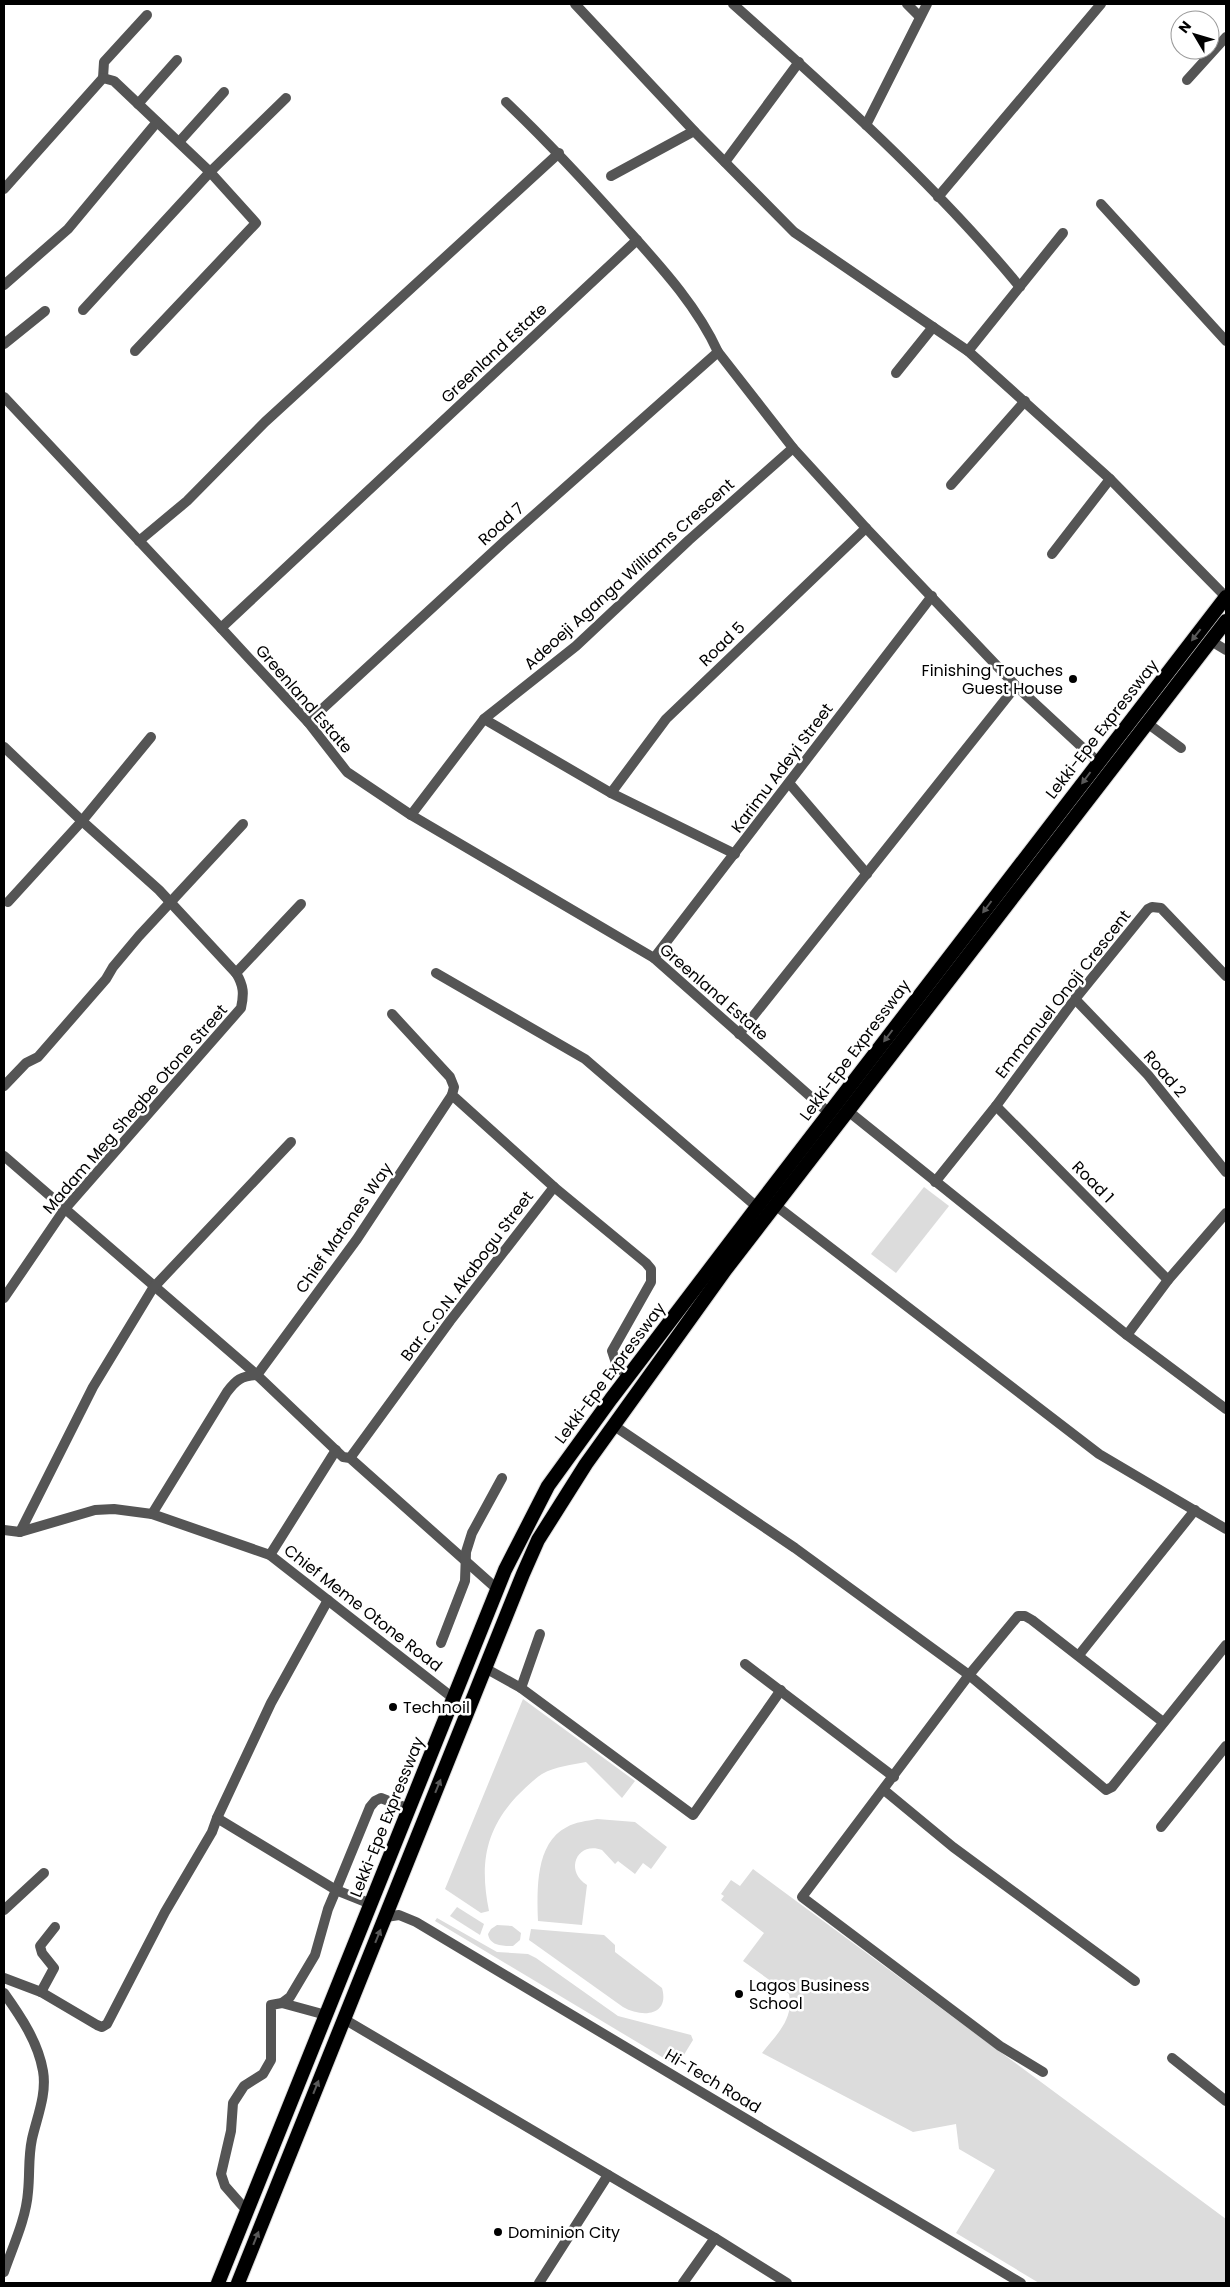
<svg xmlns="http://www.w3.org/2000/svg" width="1230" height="2287" font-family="Poppins,sans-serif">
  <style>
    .green { fill: #dcdcdc }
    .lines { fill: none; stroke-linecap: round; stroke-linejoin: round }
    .trunk-casing { stroke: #dbdbdb; stroke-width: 16 }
    .minor { stroke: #555; stroke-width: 10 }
    .trunk { stroke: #000; stroke-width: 14 }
    .oneway { fill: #595959 }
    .poi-dot { fill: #000; stroke: #fff; stroke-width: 2 }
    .labels { text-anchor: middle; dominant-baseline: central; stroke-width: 5; stroke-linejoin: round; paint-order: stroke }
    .street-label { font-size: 16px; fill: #000; stroke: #fff }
    .poi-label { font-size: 16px; fill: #000; stroke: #fff; text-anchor: start }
  </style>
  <rect width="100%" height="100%" fill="#fff"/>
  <g class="green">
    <polygon points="924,1187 949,1206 896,1273 871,1254"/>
    <path d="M523 1699 635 1781 622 1798 586 1762C572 1765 556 1766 542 1774 533 1780 524 1789 516 1797 484 1832 480 1866 489 1911L481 1913 445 1889Z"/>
    <path d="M597 1819 635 1822 667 1847 651 1869 643 1863 635 1874 618 1861 615 1864 602 1850C577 1841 564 1871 587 1885L582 1925 538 1921C537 1890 535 1843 567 1827 575 1822 587 1821 597 1819Z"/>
    <path d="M753 1869 1226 2219V2283H1039L956 2233 995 2170 959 2149 956 2124 913 2132 762 2053C777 2034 794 2019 789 1994L743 1961 764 1933 721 1900 724 1896 721 1894 731 1880 740 1886Z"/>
    <polygon points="457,1907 484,1924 480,1935 450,1916"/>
    <polygon points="437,1918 497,1952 528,1954 536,1958 618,2016 691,2035 693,2040 677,2066 435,1921"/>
    <path d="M497 1925 512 1926 521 1933 520 1940 513 1946C502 1946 490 1946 488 1934L491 1929Z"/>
    <path d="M531 1929 604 1935 615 1945V1952L662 1988C670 2016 642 2018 623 2007L529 1940Z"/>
  </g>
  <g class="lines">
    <g class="trunk-casing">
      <g id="trunk">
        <polyline points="218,2283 505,1570 548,1486 611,1399 757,1207 1226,597"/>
        <polyline points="238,2283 523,1574 538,1540 586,1464 726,1269 1226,621"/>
      </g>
    </g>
    <g class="minor">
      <polyline points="575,4 694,131 794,232 968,351 1110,479 1226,597"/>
      <path d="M733 4C833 93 935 184 1020 287"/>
      <polyline points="907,4 920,17"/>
      <polyline points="103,78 104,62 147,15"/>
      <polyline points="1187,80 1226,37"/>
      <path d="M506 102C549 143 588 185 627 229 661 267 697 306 718 352L793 448 866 528 1016 686 1098 762"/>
      <polyline points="138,104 177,60"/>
      <polyline points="866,125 927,4"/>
      <polyline points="179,142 224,92"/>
      <polyline points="725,162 799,62"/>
      <polyline points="611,176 694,131"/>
      <polyline points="4,189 103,78 114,81 210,172 256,223 135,351"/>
      <polyline points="938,197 1101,4"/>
      <polyline points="1101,204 1226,341"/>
      <polyline points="637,240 221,628 308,722 347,772 411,815 654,958 829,1113"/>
      <polyline points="4,285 68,229 157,122"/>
      <polyline points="83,310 210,172 286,98"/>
      <polyline points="4,344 45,311"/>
      <polyline points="968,351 1063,233"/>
      <polyline points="896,373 933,327"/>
      <polyline points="4,397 221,628"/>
      <polyline points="951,485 1025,401"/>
      <polyline points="139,541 187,501 265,422 559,153"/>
      <polyline points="1052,554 1110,479"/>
      <polyline points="1211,641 1226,650"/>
      <polyline points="484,719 611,793 735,854"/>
      <polyline points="308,722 507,539 718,352"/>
      <polyline points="1147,723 1181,748"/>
      <path d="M4 747 82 821 159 890 236 973C244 986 244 994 241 1008L64 1210 4 1298"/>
      <polyline points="789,783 867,874"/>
      <polyline points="611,793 666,719 866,528"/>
      <polyline points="411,815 484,719 576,646 689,540 793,448"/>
      <polyline points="8,902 82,821 151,737"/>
      <polyline points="654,958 932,596"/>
      <polyline points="236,973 301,904"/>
      <polyline points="436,973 585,1059 757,1207"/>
      <polyline points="1075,999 1148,1075 1226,1172"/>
      <polyline points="392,1014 450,1077 454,1087 452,1095 554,1187 646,1263 651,1269 651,1282 612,1351 616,1363 628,1377"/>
      <polyline points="739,1034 1016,686"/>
      <polyline points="4,1086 26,1063 38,1057 106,979 113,967 139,936 243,824"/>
      <polyline points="996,1106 1168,1280"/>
      <polyline points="848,1111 1127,1335 1226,1409"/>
      <polyline points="4,1156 257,1375 343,1457 350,1458 497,1589"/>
      <polyline points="935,1182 996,1106 1075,999 1148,909 1152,907 1161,908 1226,976"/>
      <polyline points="775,1205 1099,1454 1226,1529"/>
      <polyline points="1127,1335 1168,1280 1226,1213"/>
      <polyline points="613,1425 795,1548 969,1675 1106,1790 1112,1787 1226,1645"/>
      <polyline points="350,1458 450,1321 554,1187"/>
      <path d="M152 1514 227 1392C236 1380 241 1376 257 1375L357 1239 452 1095"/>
      <polyline points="4,1530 20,1532 95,1510 114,1509 152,1514 270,1555 453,1698"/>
      <polyline points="20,1532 93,1387 153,1288 291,1142"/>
      <polyline points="270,1555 336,1450"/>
      <polyline points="441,1643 465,1581 466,1552 472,1533 502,1478"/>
      <polyline points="1079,1655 1195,1510"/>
      <polyline points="745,1664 894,1777"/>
      <polyline points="485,1668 521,1688 693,1815 781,1690"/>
      <polyline points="521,1688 540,1634"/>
      <polyline points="884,1790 953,1847 1135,1981"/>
      <polyline points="217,1818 271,1703 328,1600"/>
      <polyline points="1161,1827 1226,1746"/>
      <polyline points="371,1904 336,1890 370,1807 375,1801 381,1798 409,1809"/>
      <polyline points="4,1910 44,1873"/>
      <polyline points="386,1917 399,1915 416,1922 1021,2283"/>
      <polyline points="4,1978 41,1992 97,2025 102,2027 107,2024 165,1912 212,1832 217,1818 336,1890 328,1909 315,1955 290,1997 282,2003 271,2005 271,2060 263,2074 244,2086 233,2103 231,2131 221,2174 225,2186 247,2211"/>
      <polyline points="41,1992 54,1968 42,1953 40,1946 55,1927"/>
      <path d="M4 1993C21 2017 38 2042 43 2071 47 2094 37 2117 32 2139 28 2158 30 2173 28 2192 26 2219 13 2246 4 2272"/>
      <polyline points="282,2003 326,2015"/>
      <polyline points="344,2019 715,2238 787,2283"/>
      <polyline points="1172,2058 1226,2101"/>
      <polyline points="1043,2072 1000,2046 802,1897 969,1675 1018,1616 1025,1616 1032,1620 1163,1722"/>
      <polyline points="539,2283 608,2175"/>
      <polyline points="683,2283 715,2238"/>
    </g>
    <use href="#trunk" class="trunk"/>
  </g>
  <defs><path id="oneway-solid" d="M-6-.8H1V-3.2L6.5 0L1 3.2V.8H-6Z" transform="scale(1.25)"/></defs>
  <g class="oneway">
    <use href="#oneway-solid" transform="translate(1196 635) rotate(128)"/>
    <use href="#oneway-solid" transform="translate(1086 778) rotate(127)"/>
    <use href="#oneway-solid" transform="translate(987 907) rotate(127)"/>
    <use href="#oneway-solid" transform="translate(888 1036) rotate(127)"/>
    <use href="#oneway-solid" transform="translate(438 1786) rotate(-68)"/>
    <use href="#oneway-solid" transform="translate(378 1936) rotate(-68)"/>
    <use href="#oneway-solid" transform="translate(316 2087) rotate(-68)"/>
    <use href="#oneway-solid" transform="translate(256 2238) rotate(-68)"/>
  </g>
  <g class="poi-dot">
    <circle cx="1073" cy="679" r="5"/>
    <circle cx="393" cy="1707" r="5"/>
    <circle cx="739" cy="1994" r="5"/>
    <circle cx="498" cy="2232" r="5"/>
  </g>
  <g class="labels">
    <g class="street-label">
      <text transform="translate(494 353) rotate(-43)">Greenland Estate</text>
      <text transform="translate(501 524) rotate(-42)">Road 7</text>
      <text transform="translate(629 574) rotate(-42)">Adeoeji Aganga Williams Crescent</text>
      <text transform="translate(722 644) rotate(-44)">Road 5</text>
      <text transform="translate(304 699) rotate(49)">Greenland Estate</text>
      <text transform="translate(1102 729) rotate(-52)">Lekki-Epe Expressway</text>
      <text transform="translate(782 768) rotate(-53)">Karimu Adeyi Street</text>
      <text transform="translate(714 992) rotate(41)">Greenland Estate</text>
      <text transform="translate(1063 994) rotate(-52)">Emmanuel Onoji Crescent</text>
      <text transform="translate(855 1050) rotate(-53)">Lekki-Epe Expressway</text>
      <text transform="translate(1165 1074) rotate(49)">Road 2</text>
      <text transform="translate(135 1109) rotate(-49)">Madam Meg Shegbe Otone Street</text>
      <text transform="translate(1093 1182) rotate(45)">Road 1</text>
      <text transform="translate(344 1228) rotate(-55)">Chief Matones Way</text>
      <text transform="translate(467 1276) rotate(-53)">Bar. C.O.N. Akabogu Street</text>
      <text transform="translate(610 1373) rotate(-53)">Lekki-Epe Expressway</text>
      <text transform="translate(363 1608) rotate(38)">Chief Meme Otone Road</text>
      <text transform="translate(387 1817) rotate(-68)">Lekki-Epe Expressway</text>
      <text transform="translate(713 2081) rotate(31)">Hi-Tech Road</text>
    </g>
    <g class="poi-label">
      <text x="1063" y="670" text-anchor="end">Finishing Touches<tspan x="1063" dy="18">Guest House</tspan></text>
      <text x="403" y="1707">Technoil</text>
      <text x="749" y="1985">Lagos Business<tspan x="749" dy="18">School</tspan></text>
      <text x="508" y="2232">Dominion City</text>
    </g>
  </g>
  <rect width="1230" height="2287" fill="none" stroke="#000000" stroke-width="10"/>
  <g transform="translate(1195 35) rotate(308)"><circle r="24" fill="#ffffff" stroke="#999999"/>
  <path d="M0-4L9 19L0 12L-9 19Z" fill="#000000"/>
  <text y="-8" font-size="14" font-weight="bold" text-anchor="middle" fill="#000000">N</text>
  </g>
</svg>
